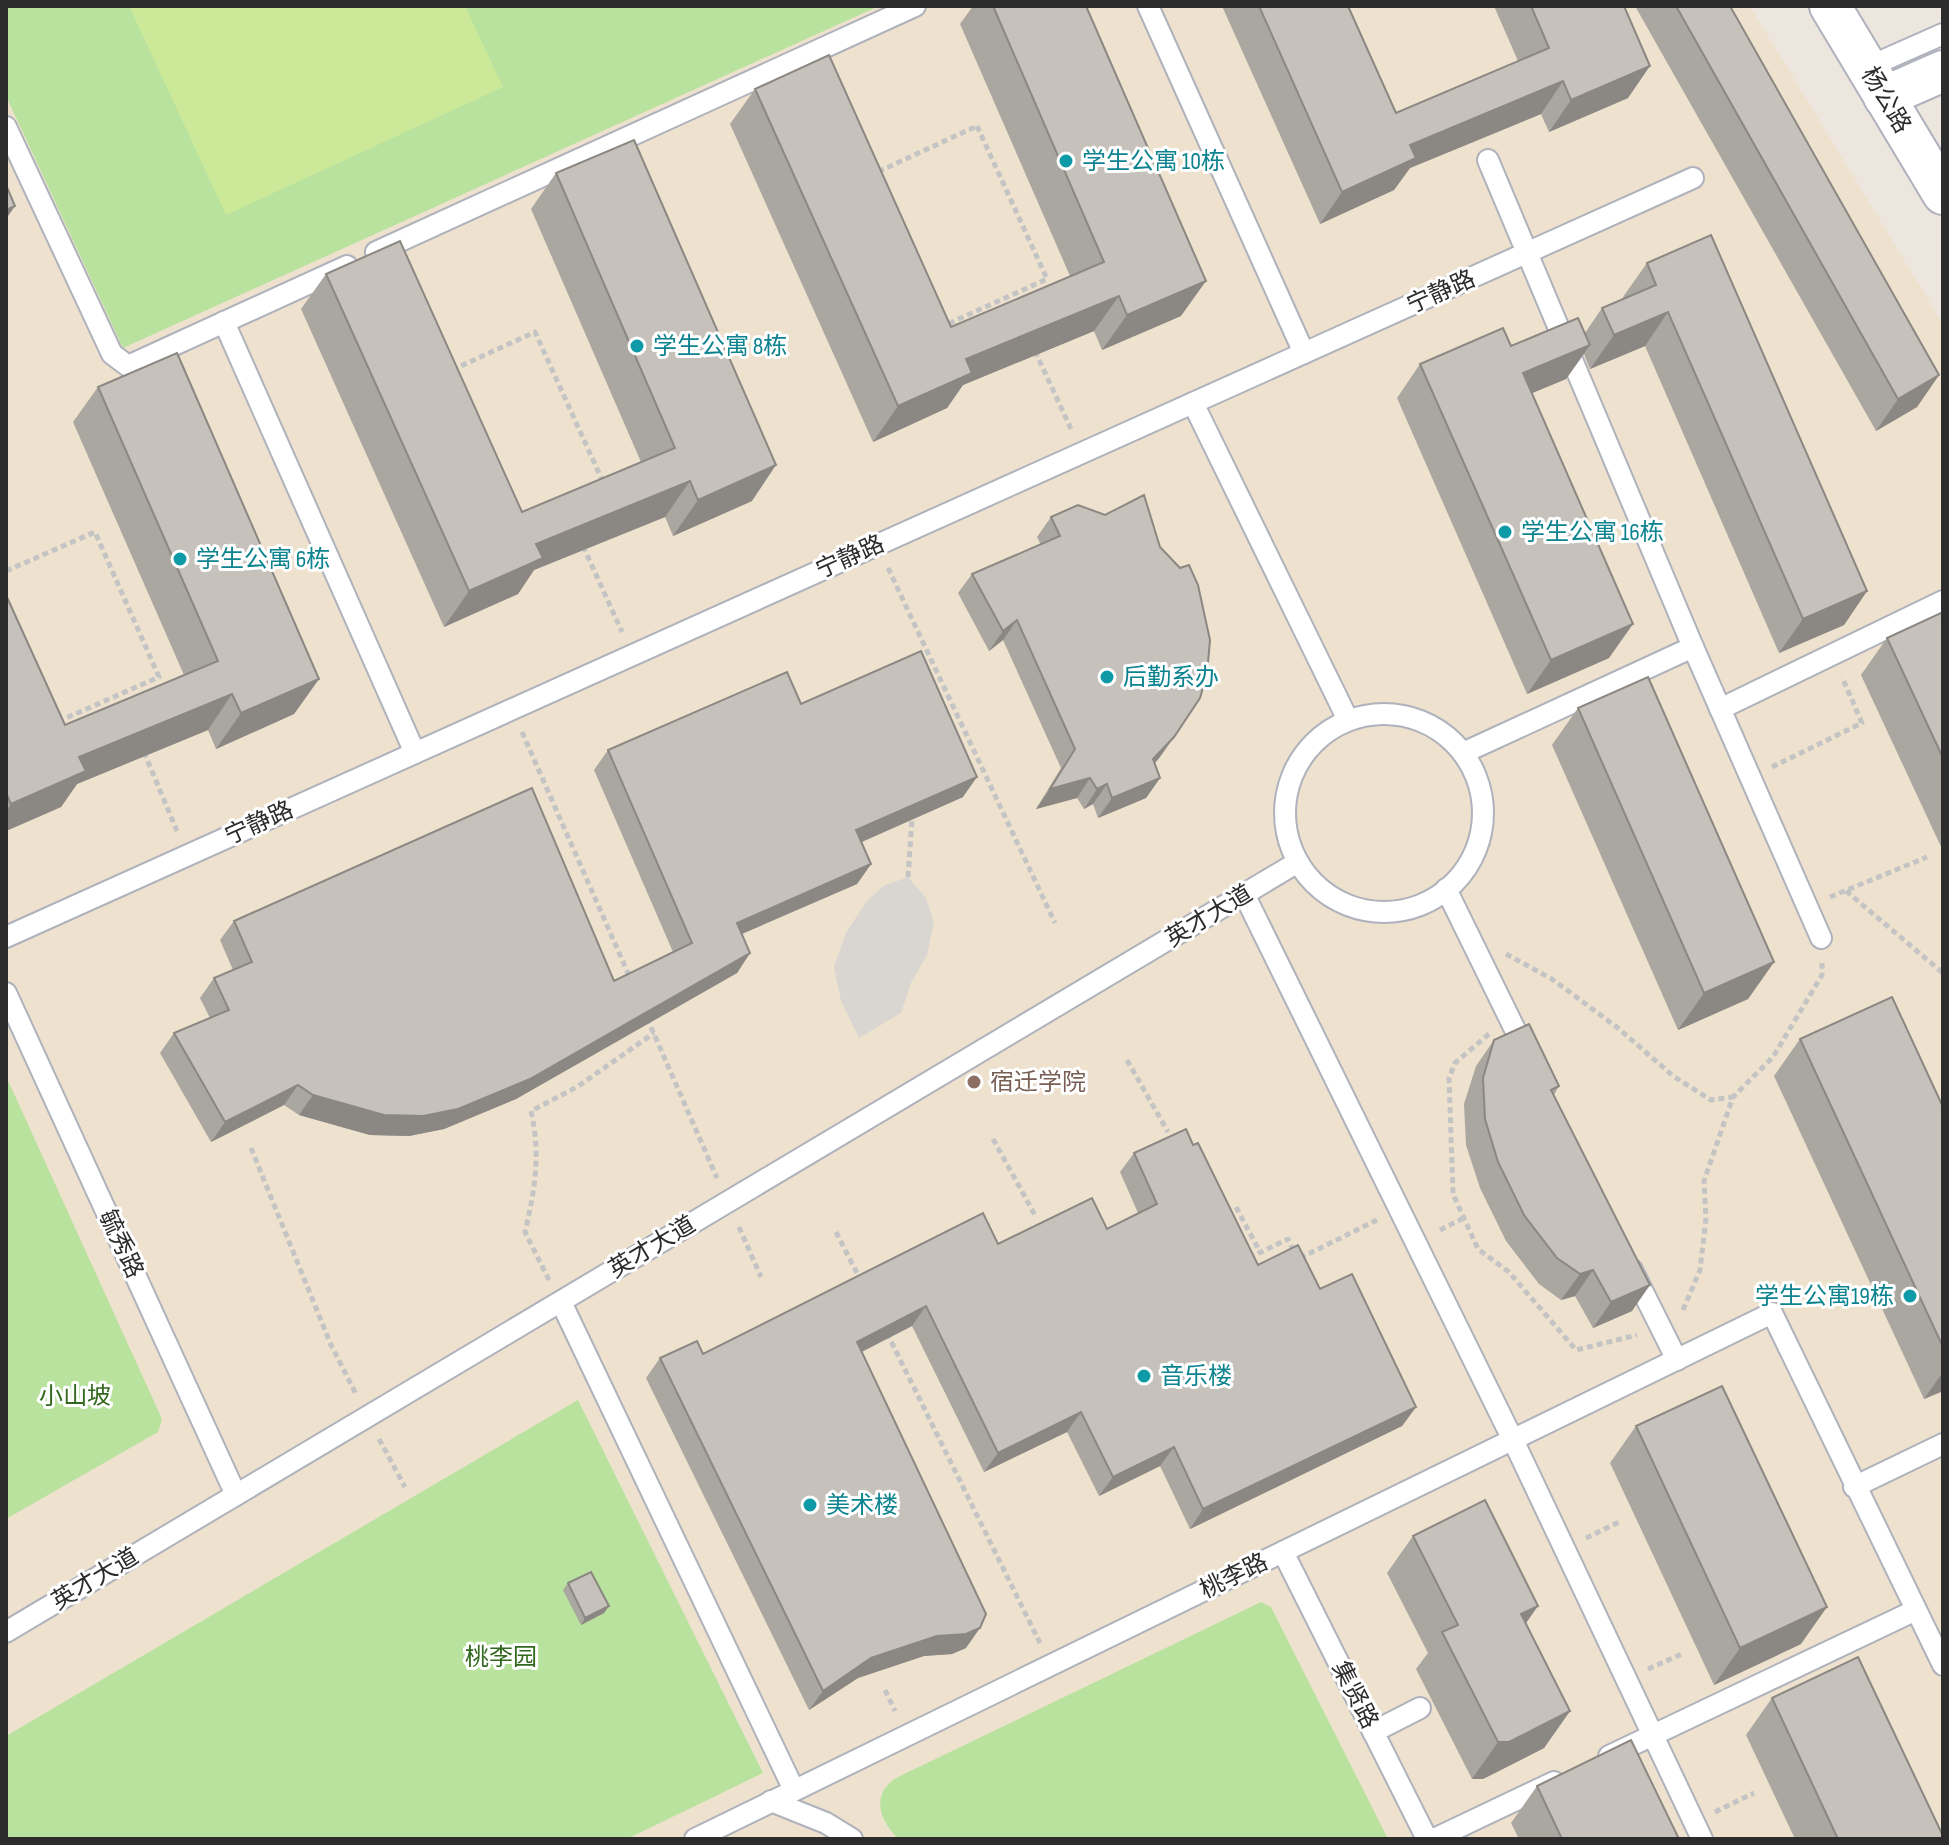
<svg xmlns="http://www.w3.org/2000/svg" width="1949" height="1845" font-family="'Sofia Sans Condensed','Noto Sans SC',sans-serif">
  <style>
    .education { fill: #eee2cf }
    .green { fill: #b8e29d }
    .pitch { fill: #cbe999 }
    .plaza { fill: #d9d6d2 }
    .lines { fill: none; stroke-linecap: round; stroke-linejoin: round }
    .service-casing { stroke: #afb2bc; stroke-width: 24 }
    .minor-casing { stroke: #afb2bc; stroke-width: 44 }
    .path { stroke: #c4c4c4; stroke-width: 5; stroke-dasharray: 6 4; stroke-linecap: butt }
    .service { stroke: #fff; stroke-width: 20 }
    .minor { stroke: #fff; stroke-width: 40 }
    .wall { fill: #aaa6a0 }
    .shaded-wall { fill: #8b8782 }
    .building { fill: #c6c1ba; stroke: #8b8782; stroke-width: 2 }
    .culture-dot { fill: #0f9aa8; stroke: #fff; stroke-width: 3 }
    .education-dot { fill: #8d6e63; stroke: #fff; stroke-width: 3 }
    .labels { text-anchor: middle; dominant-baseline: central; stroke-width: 6; stroke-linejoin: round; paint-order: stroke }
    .street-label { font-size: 24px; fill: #2c2c2c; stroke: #fff }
    .culture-label { font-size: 24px; fill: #0d838f; stroke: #fff; text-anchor: start }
    .education-label { font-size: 24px; fill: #785e54; stroke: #fff; text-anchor: start }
    .park-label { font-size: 24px; fill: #31681d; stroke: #fff }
  </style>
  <rect width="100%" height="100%" fill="#ede6df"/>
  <polygon class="education" points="6,6 1750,6 1943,324 1943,1839 6,1839"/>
  <g class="green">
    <polygon points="6,6 879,6 123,348 6,96"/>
    <polygon points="6,1076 162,1419 158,1432 6,1519"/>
    <polygon points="578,1400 763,1773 627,1839 6,1839 6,1736"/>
    <path d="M1261 1602 1271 1607 1388 1839H898C880 1821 870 1795 896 1778Z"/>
  </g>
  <polygon class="pitch" points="129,6 465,6 503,87 226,215"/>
  <polygon class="plaza" points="908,877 926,898 934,922 927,955 911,983 901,1013 859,1038 841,1001 834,967 846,933 866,902 883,886"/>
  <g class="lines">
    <g class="service-casing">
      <g id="service">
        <polyline points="1148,6 1304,353"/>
        <polyline points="1866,68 1943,34"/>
        <polyline points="6,127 112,354 128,366 347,266"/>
        <polyline points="1488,160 1693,647 1821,938"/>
        <polyline points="376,252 915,6"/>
        <polyline points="224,322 415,753"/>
        <polyline points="1193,403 1348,720"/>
        <polyline points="1720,709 1943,601"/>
        <circle cx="1384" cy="813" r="99"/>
        <polyline points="1463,753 1693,647"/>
        <polyline points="1446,889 1527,1054"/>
        <polyline points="1244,894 1513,1440 1702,1839"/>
        <polyline points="6,937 1693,178"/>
        <polyline points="6,993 236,1495"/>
        <polyline points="1632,1270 1677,1360"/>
        <polyline points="561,1302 794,1790"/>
        <polyline points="1854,1487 1943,1444"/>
        <polyline points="1283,1552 1427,1839"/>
        <polyline points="6,1632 1298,862"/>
        <polyline points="1373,1732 1420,1708"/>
        <polyline points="1609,1756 1916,1610"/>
        <polyline points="771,1801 826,1823 852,1839"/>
        <polyline points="695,1839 1772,1313 1943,1665"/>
        <polyline points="1434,1839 1554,1782"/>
      </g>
    </g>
    <g class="minor-casing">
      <g id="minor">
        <polyline points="1830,6 1943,194"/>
        <polyline points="1884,97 1943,71"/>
      </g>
    </g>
    <g class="path">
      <polygon points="977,126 1047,279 941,327 871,175"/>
      <polyline points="1035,351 1071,429"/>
      <polyline points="452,370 535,332 603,482"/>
      <polyline points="583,546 622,632"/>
      <polyline points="888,568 1055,923"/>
      <polyline points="6,571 95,532 159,677 57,722"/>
      <polyline points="522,732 631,980"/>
      <polyline points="144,752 177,831"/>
      <polyline points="1772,767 1862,723 1842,677"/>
      <polyline points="908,877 912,819"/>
      <polyline points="1846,891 1943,973"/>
      <polyline points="1830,897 1927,857"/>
      <polyline points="1506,954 1552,979 1618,1028 1673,1076 1711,1100 1733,1097"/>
      <polyline points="647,1018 717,1178"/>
      <polyline points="1489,1034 1455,1063 1449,1078 1453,1194 1478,1249 1509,1272 1576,1350 1637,1335"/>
      <polyline points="1127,1060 1168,1132"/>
      <polyline points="993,1139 1036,1217"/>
      <polyline points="251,1148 331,1345 356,1394"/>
      <polyline points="1236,1207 1260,1252"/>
      <polyline points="739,1227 761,1277"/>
      <polyline points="1440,1230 1464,1218"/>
      <polyline points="836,1232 861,1281"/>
      <polyline points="1249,1258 1288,1239 1294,1252"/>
      <polyline points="1300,1258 1377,1220"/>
      <path d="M549 1280 525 1232C535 1189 541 1155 531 1111L577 1087 654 1033"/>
      <polyline points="1683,1310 1700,1270 1706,1218 1704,1181 1733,1097 1773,1057 1822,975 1822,963"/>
      <polyline points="887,1333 1040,1643"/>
      <polyline points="379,1439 405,1487"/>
      <polyline points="1586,1538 1621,1521"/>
      <polyline points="1648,1669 1684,1653"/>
      <polyline points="885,1690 895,1711"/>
      <polyline points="1715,1812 1754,1793"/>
    </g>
    <use href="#service" class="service"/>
    <use href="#minor" class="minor"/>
  </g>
  <g class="wall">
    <polygon points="973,6 1086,6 1181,316 1102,350 1094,331 963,385 947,408 873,442 730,124 755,89 951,327 1070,276 960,24"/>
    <polygon points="1222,6 1348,6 1396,113 1518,61 1494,6 1624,6 1628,98 1549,132 1541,114 1410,168 1394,190 1320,224"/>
    <polygon points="1635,6 1730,6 1939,375 1917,407 1876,431"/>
    <polygon points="556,173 752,501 673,536 665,517 534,570 518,594 444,627 301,309 326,274 522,512 641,462 531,209"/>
    <polygon points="1647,263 1867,591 1844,625 1779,653 1645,346 1590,369 1584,354 1566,379 1532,393 1609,658 1527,694 1397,398 1420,364 1585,333 1602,308 1624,299 1623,297"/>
    <polygon points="98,387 319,679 294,714 216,749 208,730 77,784 61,807 6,831 6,595 65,725 184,675 73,422"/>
    <polygon points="1078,505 1160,757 1155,763 1160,778 1146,798 1098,818 1093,804 1084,809 1077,798 1036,809 1061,768 1003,640 989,651 958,593 972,574 1041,545 1037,537 1051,517"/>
    <polygon points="1943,612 1943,851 1861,675 1887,638"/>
    <polygon points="801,704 963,797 862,842 871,864 857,884 742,934 750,953 737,973 516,1099 444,1129 409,1136 370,1135 299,1115 284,1105 211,1142 160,1053 174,1033 210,1018 200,998 214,978 233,970 220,940 234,921 614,981 673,952 594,770 608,750"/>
    <polygon points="1578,708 1774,962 1748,999 1678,1030 1552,745"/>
    <polygon points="1800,1039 1943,1107 1943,1391 1924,1399 1774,1076"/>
    <polygon points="1494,1040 1559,1086 1554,1095 1632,1311 1593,1328 1575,1296 1561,1300 1539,1284 1506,1241 1480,1188 1466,1145 1464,1104 1476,1066"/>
    <polygon points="1193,1145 1258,1265 1320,1289 1416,1407 1402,1426 1190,1529 1160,1466 1099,1496 1067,1432 984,1472 912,1326 862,1352 966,1648 952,1654 924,1656 858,1678 809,1710 646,1378 660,1358 703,1354 998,1244 1107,1229 1138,1213 1120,1172 1134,1153"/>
    <polygon points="1636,1426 1801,1644 1714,1685 1610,1463"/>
    <polygon points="1413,1536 1526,1623 1570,1711 1544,1748 1483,1779 1472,1779 1416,1669 1428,1653 1387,1573"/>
    <polygon points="568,1583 609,1606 604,1613 581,1625 563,1590"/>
    <polygon points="1772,1698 1943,1839 1795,1839 1746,1735"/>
    <polygon points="1537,1786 1679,1839 1519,1839 1511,1823"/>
  </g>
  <g class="shaded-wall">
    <polygon points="1650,66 1628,98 1549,132 1571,100"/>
    <polygon points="1563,81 1541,114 1410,168 1394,190 1320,224 1342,192 1410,145"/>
    <polygon points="15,206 6,219 6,210"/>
    <polygon points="1206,281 1181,316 1102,350 1127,315"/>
    <polygon points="1119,296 1094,331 963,385 947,408 873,442 898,406 966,359"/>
    <polygon points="1668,312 1645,346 1590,369 1614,335"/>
    <polygon points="1590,345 1566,379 1499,407 1523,373"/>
    <polygon points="1939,375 1917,407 1876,431 1898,399"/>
    <polygon points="776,465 752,501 673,536 698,500"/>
    <polygon points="690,481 665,517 534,570 518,594 444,627 469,591 536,544"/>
    <polygon points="1867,591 1844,625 1779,653 1803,619"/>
    <polygon points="1017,620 1003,640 989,651 1003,631"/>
    <polygon points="1633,624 1609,658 1527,694 1551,660"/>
    <polygon points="319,679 294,714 216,749 241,713"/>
    <polygon points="232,694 208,730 77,784 61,807 6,831 6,812 11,804 79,757"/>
    <polygon points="1174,737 1160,757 1140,779 1153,759"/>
    <polygon points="977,777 963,797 843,850 856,830"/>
    <polygon points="1090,778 1077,798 1036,809 1050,789"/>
    <polygon points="1160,778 1146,798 1098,818 1112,798"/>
    <polygon points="1107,784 1093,804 1084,809 1097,789"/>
    <polygon points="871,864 857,884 723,942 737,923"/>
    <polygon points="750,953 737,973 516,1099 444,1129 409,1136 370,1135 299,1115 313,1095"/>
    <polygon points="1774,962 1748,999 1678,1030 1704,993"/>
    <polygon points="298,1085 284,1105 211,1142 225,1122"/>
    <polygon points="1593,1270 1575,1296 1561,1300 1580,1274"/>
    <polygon points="1650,1285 1632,1311 1593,1328 1611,1302"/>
    <polygon points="926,1306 912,1326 843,1361 857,1342"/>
    <polygon points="1943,1372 1943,1391 1924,1399"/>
    <polygon points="1416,1407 1402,1426 1190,1529 1203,1509"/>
    <polygon points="1081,1412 1067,1432 984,1472 998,1453"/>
    <polygon points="1174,1447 1160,1466 1099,1496 1113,1477"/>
    <polygon points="609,1606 604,1613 581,1625 585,1618"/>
    <polygon points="1538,1606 1512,1643 1521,1614"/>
    <polygon points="1827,1607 1801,1644 1714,1685 1740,1648"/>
    <polygon points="980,1628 966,1648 952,1654 924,1656 858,1678 809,1710 823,1691 871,1658 937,1636"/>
    <polygon points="1570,1711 1544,1748 1483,1779 1472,1779 1498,1742"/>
  </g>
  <g class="building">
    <polygon points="993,6 1086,6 1206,281 1127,315 1119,296 966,359 972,373 898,406 755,89 829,55 951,327 1104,262"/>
    <polygon points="1259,6 1348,6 1396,113 1549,48 1531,6 1624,6 1650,66 1571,100 1563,81 1410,145 1416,158 1342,192"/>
    <polygon points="1676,6 1730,6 1939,375 1898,399"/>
    <polygon points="634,140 776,465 698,500 690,481 536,544 543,558 469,591 326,274 400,241 522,512 675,448 556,173"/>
    <polygon points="6,185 15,206 6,210"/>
    <polygon points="1711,235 1867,591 1803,619 1668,312 1614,335 1602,308 1656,285 1647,263"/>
    <polygon points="1578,318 1590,345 1523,373 1633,624 1551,660 1420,364 1503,328 1511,346"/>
    <polygon points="177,353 319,679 241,713 232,694 79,757 86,771 11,804 6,793 6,595 65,725 218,661 98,387"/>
    <polygon points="1144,495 1160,547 1180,568 1189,565 1198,585 1210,640 1207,674 1200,698 1174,737 1153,759 1160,778 1112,798 1107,784 1097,789 1090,778 1050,789 1075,749 1017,620 1003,631 972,574 1060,536 1051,517 1078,505 1105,515"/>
    <polygon points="1943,612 1943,758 1887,638"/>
    <polygon points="921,651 977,777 856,830 871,864 737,923 750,953 530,1079 458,1109 423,1116 384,1115 313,1095 298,1085 225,1122 174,1033 229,1010 214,978 252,962 234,921 532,788 614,981 692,943 608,750 787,672 801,704"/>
    <polygon points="1648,677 1774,962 1704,993 1578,708"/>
    <polygon points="1892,997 1943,1107 1943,1347 1800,1039"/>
    <polygon points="1529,1024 1559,1086 1551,1090 1650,1285 1611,1302 1593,1270 1580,1274 1557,1258 1524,1215 1498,1162 1485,1119 1483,1078 1494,1040"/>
    <polygon points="1186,1129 1193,1145 1198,1143 1258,1265 1298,1245 1320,1289 1352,1274 1416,1407 1203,1509 1174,1447 1113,1477 1081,1412 998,1453 926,1306 857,1342 986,1614 980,1628 966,1634 937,1636 871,1658 823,1691 660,1358 697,1341 703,1354 983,1213 998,1244 1092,1198 1107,1229 1157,1204 1134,1153"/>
    <polygon points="1722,1386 1827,1607 1740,1648 1636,1426"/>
    <polygon points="1485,1500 1538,1606 1521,1614 1570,1711 1509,1742 1498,1742 1442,1632 1458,1625 1413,1536"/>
    <polygon points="591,1572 609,1606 585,1618 568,1583"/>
    <polygon points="1858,1657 1943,1836 1943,1839 1838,1839 1772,1698"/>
    <polygon points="1631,1740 1679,1839 1562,1839 1537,1786"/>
  </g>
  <g class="culture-dot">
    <circle cx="1066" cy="161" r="8"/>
    <circle cx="637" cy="346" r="8"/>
    <circle cx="1505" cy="532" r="8"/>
    <circle cx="180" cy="559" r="8"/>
    <circle cx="1107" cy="677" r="8"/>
    <circle cx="1910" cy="1296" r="8"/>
    <circle cx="1144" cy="1376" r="8"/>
    <circle cx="810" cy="1505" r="8"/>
  </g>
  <circle class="education-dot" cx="974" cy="1082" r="8"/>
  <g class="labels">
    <g class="street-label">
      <text transform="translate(1886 100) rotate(59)">杨公路</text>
      <text transform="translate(1441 292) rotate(-24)">宁静路</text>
      <text transform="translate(850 557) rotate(-24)">宁静路</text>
      <text transform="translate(259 823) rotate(-24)">宁静路</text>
      <text transform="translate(1209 916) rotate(-31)">英才大道</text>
      <text transform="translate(121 1244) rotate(65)">毓秀路</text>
      <text transform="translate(652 1247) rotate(-31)">英才大道</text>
      <text transform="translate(1234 1576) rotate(-26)">桃李路</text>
      <text transform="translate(95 1579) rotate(-31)">英才大道</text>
      <text transform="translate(1355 1695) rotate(63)">集贤路</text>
    </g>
    <g class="culture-label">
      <text x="1082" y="161">学生公寓 10栋</text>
      <text x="653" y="346">学生公寓 8栋</text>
      <text x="1521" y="532">学生公寓 16栋</text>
      <text x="196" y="559">学生公寓 6栋</text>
      <text x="1123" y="677">后勤系办</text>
      <text x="1894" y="1296" text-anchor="end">学生公寓19栋</text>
      <text x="1160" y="1376">音乐楼</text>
      <text x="826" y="1505">美术楼</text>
    </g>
    <g class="education-label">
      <text x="990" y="1082">宿迁学院</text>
    </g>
    <g class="park-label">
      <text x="75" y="1396">小山坡</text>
      <text x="501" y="1657">桃李园</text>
    </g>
  </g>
  <rect width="1949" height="1845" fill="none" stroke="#2c2c2c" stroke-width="16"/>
</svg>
